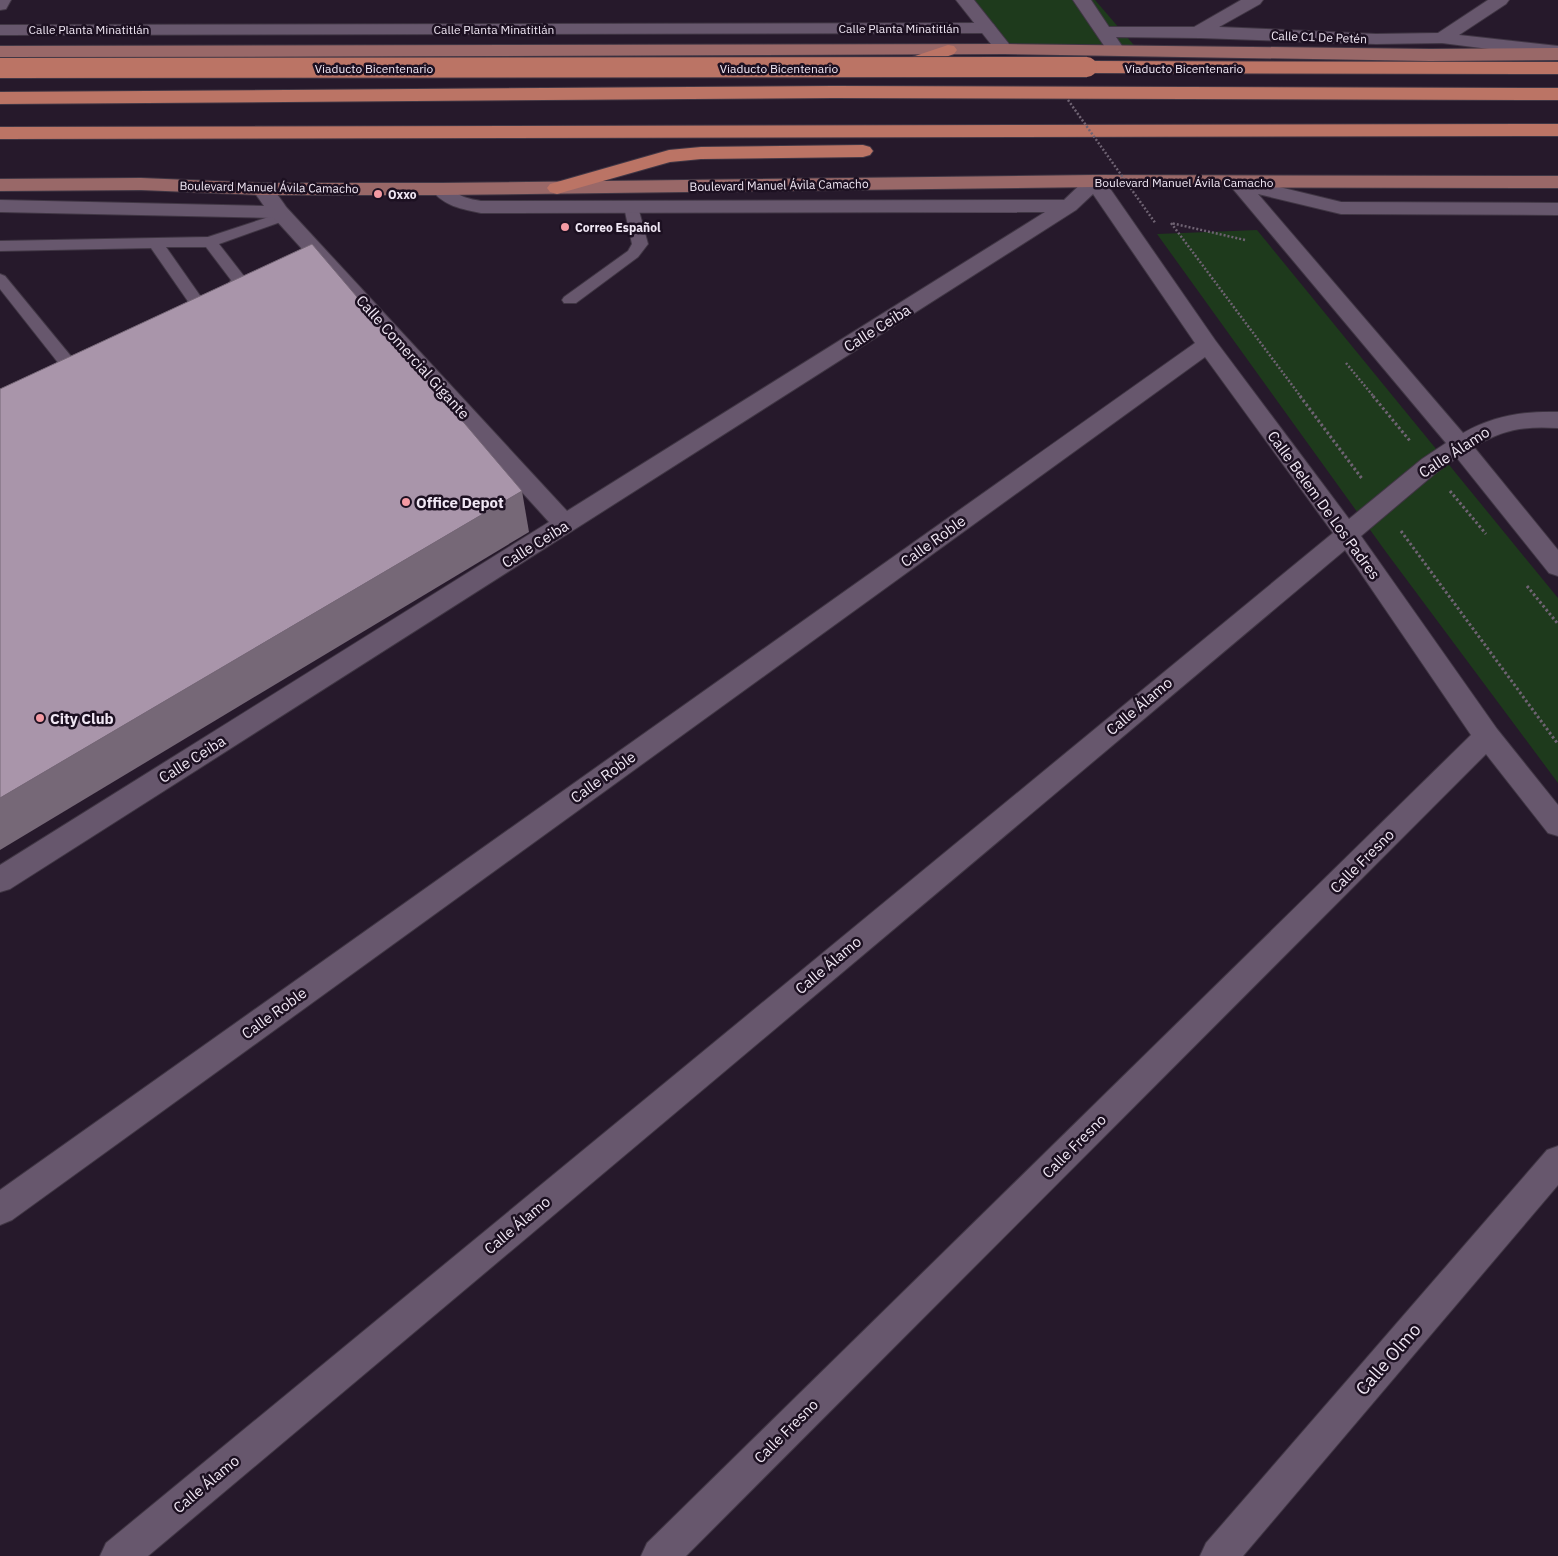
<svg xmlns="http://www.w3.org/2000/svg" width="1558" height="1556" font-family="'IBM Plex Sans',sans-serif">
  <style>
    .green { fill: #1e3a1c }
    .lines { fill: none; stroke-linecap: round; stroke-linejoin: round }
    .lane-casing { stroke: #403644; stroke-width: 2 }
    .street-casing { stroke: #403644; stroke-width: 2 }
    .secondary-casing { stroke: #403644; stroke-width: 2 }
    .primary-casing { stroke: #403644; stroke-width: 2 }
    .highway-casing { stroke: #403644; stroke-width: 2 }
    .path-far1 { stroke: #6f6373; stroke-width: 2.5; stroke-dasharray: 2 2; stroke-linecap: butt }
    .path { stroke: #6f6373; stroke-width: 3; stroke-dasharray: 2.5 2.5; stroke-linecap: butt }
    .lane { fill: #67576d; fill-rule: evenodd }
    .street { fill: #67576d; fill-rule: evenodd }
    .secondary { fill: #67576d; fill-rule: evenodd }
    .primary { fill: #996868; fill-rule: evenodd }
    .highway { fill: #bb7465; fill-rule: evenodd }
    .highway-bridge-casing { stroke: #403644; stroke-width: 22; stroke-linecap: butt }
    .path-bridge { stroke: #6f6373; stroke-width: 2.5; stroke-dasharray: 2 2; stroke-linecap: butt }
    .highway-bridge { stroke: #bb7465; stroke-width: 20 }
    .shaded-wall { fill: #766877 }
    .building { fill: #a995aa; stroke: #766877 }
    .poi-dot { fill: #f49aa3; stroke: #1c1021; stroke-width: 2 }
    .labels { text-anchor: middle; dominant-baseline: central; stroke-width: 5; stroke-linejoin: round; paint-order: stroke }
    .far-street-label { font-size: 12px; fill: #f0e7f4; stroke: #1c1021 }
    .far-poi-label { font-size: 12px; font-weight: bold; fill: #f0e7f4; stroke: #1c1021; text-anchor: start }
    .street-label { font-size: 15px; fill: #f0e7f4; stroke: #1c1021 }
    .poi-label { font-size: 15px; font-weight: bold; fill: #f0e7f4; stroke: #1c1021; text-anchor: start }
    .near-street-label { font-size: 18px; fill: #f0e7f4; stroke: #1c1021 }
  </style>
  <rect width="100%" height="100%" fill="#26192b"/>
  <g class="green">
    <polygon points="968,0 1095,0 1139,51 1004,49"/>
    <polygon points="1257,230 1558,598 1558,783 1386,552 1157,234"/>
  </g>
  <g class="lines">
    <g class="lane-casing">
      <g id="lane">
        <polygon points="631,203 636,204 638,207 648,244 638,257 576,303 564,303 562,300 564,297 628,251 632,244 624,207 626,204"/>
        <path d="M284 212 289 213 291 216 289 219 219 244 247 280C241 292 231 303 216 299L214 296C219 289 227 289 231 280L206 247H166L208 307 206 310H194L151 248 0 251V241L208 237Z"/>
        <polygon points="0,274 5,276 79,366 81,370 79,374 73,375 67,374 0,289"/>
      </g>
    </g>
    <g class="street-casing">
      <g id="street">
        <polygon points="0,0 11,0 6,9 0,10"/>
        <polygon points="1073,0 1091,0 1109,27 1194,27 1241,0 1263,0 1260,4 1219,27 1376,34 1438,33 1488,0 1509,0 1506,4 1459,35 1558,46 1558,58 1442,43 1376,44 1200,38 1116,37 1122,46 1119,50 1113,51 1107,50"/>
        <polygon points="987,23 993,24 996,28 993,32 987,33 0,35 0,25"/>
        <path d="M1095 175 1102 177 1215 340 1349 519 1422 459 1446 443 1228 183 1231 179 1238 177 1341 202 1558 203V215L1341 214 1258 194 1463 433C1493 416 1523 411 1558 412V428C1524 426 1503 429 1474 447L1558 550V576L1549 573 1457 458 1438 471 1361 536 1497 729 1558 805V836L1548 833 1486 754 686 1556H641L647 1543 1471 735 1345 550 148 1556H100L106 1543 1333 533 1205 357 12 1220 0 1225V1190L1195 343 1093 194 1076 210 10 889 0 892V865L549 522 274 218 0 212V200L264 206 252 189 255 185C271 181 278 196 287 208L567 511 1045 212 481 213C462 209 443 206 431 189L434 185C449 181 452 192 464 197 469 199 476 200 481 201L1064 200 1088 177Z"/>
        <polygon points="1558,1146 1558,1185 1243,1556 1200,1556 1206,1543 1547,1150"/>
      </g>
    </g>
    <g class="secondary-casing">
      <polygon id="secondary" points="956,0 974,0 1013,49 1010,53 1004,54 998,53"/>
    </g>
    <g class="primary-casing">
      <g id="primary">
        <polygon points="1004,44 1430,49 1558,48 1558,60 1430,61 1004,54 0,58 0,46"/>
        <polygon points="1095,175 1558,176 1558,188 1095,187 441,195 262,195 141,190 0,191 0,179 141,178 262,183 441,183"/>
      </g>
    </g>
    <g class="highway-casing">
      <g id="highway">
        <polygon points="948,45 954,46 957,50 954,54 895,75 888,73 886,69 888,65"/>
        <polygon points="1087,61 1558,62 1558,74 1087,73 1080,71 1078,67 1080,63"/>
        <polygon points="833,86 1558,88 1558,100 833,98 0,104 0,92"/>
        <polygon points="1558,124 1558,136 0,139 0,127"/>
        <polygon points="863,145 870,147 873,151 870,155 863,157 701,159 670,162 557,194 550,192 547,188 550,184 669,150 701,147"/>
      </g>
    </g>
    <g class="path-far1">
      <polyline points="1245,240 1171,223 1301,397"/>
      <polyline points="1346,363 1374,397"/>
    </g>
    <g class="path">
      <polyline points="1300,396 1363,480"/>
      <polyline points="1373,396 1410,441"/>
      <polyline points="1450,491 1486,534"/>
      <polyline points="1401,531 1558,744"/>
      <polyline points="1527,586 1558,624"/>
    </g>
    <use href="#lane" class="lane"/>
    <use href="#street" class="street"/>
    <use href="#secondary" class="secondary"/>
    <use href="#primary" class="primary"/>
    <use href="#highway" class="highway"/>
    <g class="highway-bridge-casing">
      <polyline id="highway-bridge" points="0,68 1087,67"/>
    </g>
    <polyline class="path-bridge" points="1068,100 1156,224"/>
    <use href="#highway-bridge" class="highway-bridge"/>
  </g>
  <polygon class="shaded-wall" points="522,491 529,532 0,850 0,798"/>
  <polygon class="building" points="312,244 522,491 0,798 0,389"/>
  <g class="poi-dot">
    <circle cx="378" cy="194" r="5"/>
    <circle cx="565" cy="227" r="5"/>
    <circle cx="406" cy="502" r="5"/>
    <circle cx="40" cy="718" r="5"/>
  </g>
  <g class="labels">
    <g class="far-street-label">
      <text x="899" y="28">Calle Planta Minatitlán</text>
      <text x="89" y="29">Calle Planta Minatitlán</text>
      <text x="494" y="29">Calle Planta Minatitlán</text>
      <text transform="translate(1319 37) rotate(2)">Calle C1 De Petén</text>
      <text x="374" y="68">Viaducto Bicentenario</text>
      <text x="779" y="68">Viaducto Bicentenario</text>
      <text x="1184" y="68">Viaducto Bicentenario</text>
      <text x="1184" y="182">Boulevard Manuel Ávila Camacho</text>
      <text transform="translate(779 185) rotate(-1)">Boulevard Manuel Ávila Camacho</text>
      <text transform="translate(269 187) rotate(1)">Boulevard Manuel Ávila Camacho</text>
    </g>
    <g class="far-poi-label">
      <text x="388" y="194">Oxxo</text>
      <text x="575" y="227">Correo Español</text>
    </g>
    <g class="street-label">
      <text transform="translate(877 328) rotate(-32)">Calle Ceiba</text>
      <text transform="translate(413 357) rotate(48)">Calle Comercial Gigante</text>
      <text transform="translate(1454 452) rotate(-33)">Calle Álamo</text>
      <text transform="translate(1324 505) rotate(54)">Calle Belem De Los Padres</text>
      <text transform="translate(933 541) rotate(-36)">Calle Roble</text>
      <text transform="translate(535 544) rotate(-32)">Calle Ceiba</text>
      <text transform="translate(1139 706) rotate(-40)">Calle Álamo</text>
      <text transform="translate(192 759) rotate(-32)">Calle Ceiba</text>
      <text transform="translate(603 777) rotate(-36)">Calle Roble</text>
      <text transform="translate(1362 861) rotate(-45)">Calle Fresno</text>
      <text transform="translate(828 965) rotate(-40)">Calle Álamo</text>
      <text transform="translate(274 1013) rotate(-36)">Calle Roble</text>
      <text transform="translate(1074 1146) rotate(-45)">Calle Fresno</text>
      <text transform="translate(517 1225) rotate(-40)">Calle Álamo</text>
      <text transform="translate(786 1431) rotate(-45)">Calle Fresno</text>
      <text transform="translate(206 1484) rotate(-40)">Calle Álamo</text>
    </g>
    <g class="poi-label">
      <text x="416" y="502">Office Depot</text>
      <text x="50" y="718">City Club</text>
    </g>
    <g class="near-street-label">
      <text transform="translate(1388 1359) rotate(-49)">Calle Olmo</text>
    </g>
  </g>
</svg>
